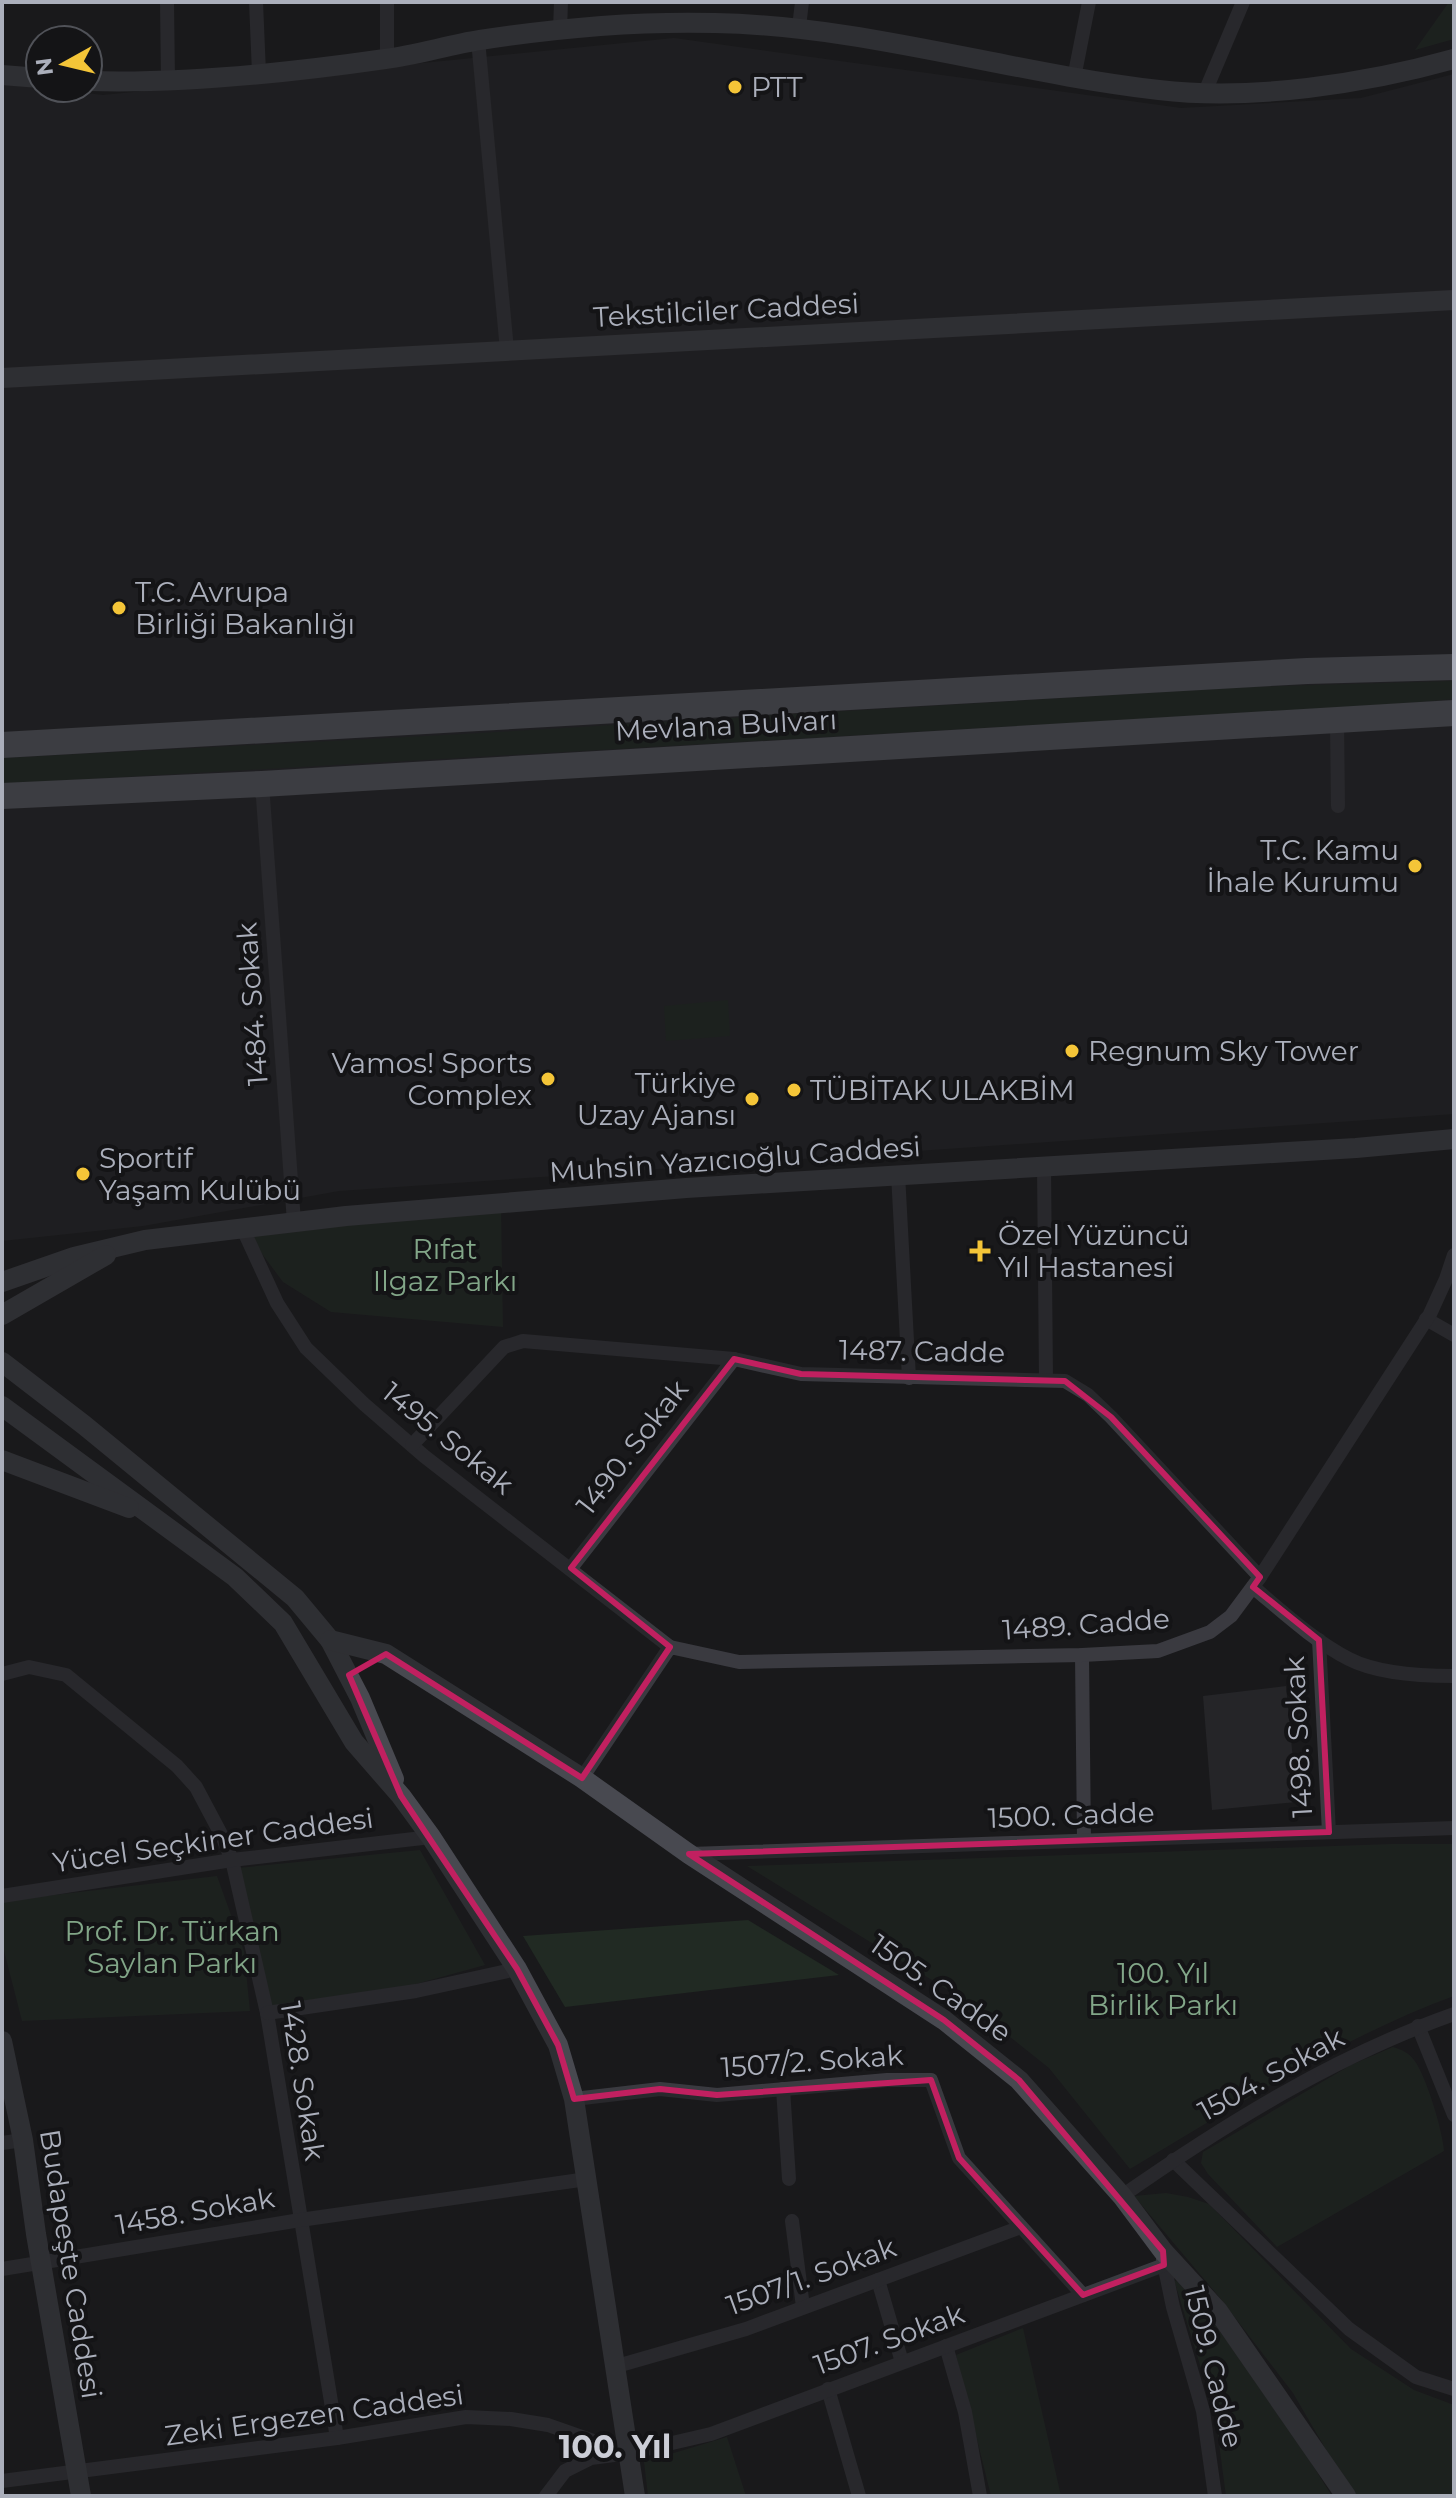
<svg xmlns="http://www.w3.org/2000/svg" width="1456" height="2498" font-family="Montserrat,sans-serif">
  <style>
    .built { fill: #252528 }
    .green { fill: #212a23 }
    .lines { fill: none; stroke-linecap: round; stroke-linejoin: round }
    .street { stroke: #3a3a40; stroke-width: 14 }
    .secondary { stroke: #484950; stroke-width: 20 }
    .highway { stroke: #666871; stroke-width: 26 }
    .marked { fill: none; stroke: #c12060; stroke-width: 6; stroke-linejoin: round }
    .poi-dot { fill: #f4c538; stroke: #141416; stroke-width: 3 }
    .labels { text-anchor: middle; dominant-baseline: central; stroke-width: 8; stroke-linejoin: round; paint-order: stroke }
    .poi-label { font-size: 28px; fill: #abafbb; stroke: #141416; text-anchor: start }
    .street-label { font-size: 28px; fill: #abafbb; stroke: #141416 }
    .park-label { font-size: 28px; fill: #82a688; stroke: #141416 }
    .quarter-label { font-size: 32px; font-weight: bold; fill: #ccced7; stroke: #141416 }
  </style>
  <rect width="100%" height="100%" fill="#19191b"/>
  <g class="built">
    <polygon points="674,38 1181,108 1361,98 1454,74 1454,1114 339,1191 143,1226 2,1241 2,83 103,95"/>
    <polygon points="1286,1686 1297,1802 1212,1810 1203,1696"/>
  </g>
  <g class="green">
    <polygon points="1449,2 1454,2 1454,39 1415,50"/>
    <polygon points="1454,681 1454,699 1388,705 2,784 2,758 463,734 1246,687"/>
    <polygon points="728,1000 730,1036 666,1041 664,1006"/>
    <polygon points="501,1204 503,1327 331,1312 283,1282 242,1227"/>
    <path d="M1391 1844H1454V1996C1339 2038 1235 2107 1130 2169L1049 2068 961 1998 747 1866Z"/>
    <polygon points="420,1850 485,1965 387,1992 272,2010 237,1868"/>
    <polygon points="217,1876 244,1951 250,2011 22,2021 2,1943 2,1901"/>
    <polygon points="748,1920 839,1975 565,2007 523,1936"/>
    <path d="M1393 2047C1402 2050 1408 2052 1414 2060 1426 2075 1443 2132 1444 2151L1277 2247 1208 2174 1201 2163 1203 2152 1351 2065Z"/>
    <polygon points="1166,2193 1188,2197 1209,2204 1351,2349 1414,2390 1454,2405 1454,2496 1353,2496 1293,2393 1220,2298 1134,2196"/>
    <polygon points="1174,2280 1186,2286 1276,2407 1332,2496 1226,2496 1215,2414"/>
    <polygon points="1023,2328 1061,2496 991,2496 956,2355"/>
    <polygon points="727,2437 746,2496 648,2496 644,2462"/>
  </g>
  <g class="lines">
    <g class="street">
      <polyline points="167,2 168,80"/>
      <polyline points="256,2 259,73"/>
      <polyline points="799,27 802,2"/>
      <polyline points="560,30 561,2"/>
      <polyline points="478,40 507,350"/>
      <polyline points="387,59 387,2"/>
      <polyline points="1074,78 1089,2"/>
      <polyline points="1205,92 1243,2"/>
      <polyline points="1337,722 1338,806"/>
      <polyline points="262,784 294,1222"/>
      <polyline points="1044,1166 1046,1379"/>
      <polyline points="898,1174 909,1378"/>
      <polyline points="242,1227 277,1303 306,1348 364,1404 424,1456 670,1647"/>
      <polyline points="1426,1319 1454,1335"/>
      <polyline points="412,1445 504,1347 523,1341 734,1359 801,1374 1065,1381 1088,1395 1111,1417 1260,1577"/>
      <polyline points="571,1568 734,1359"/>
      <path d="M1253 1587C1283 1612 1314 1641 1349 1659 1378 1674 1422 1676 1454 1676"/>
      <polyline points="1319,1640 1329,1832"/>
      <polyline points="1082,1655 1084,1840"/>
      <polyline points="2,1674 29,1667 66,1675 177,1766 196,1787 222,1836 232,1860 267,2013 337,2438"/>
      <polyline points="582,1778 670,1647 739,1662 1082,1655 1158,1651 1210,1632 1231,1616 1260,1577 1430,1314 1446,1279 1454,1255"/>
      <polyline points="690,1854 1454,1828"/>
      <polyline points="2,1896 232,1860 431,1837"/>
      <polyline points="267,2013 416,1991 517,1969"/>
      <polyline points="1418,2026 1454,2115"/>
      <polyline points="783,2089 789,2179"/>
      <polyline points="574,2099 660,2089 717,2095 887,2080 931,2080 959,2158 1083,2295"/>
      <polyline points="2,2143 23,2140"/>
      <polyline points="1173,2160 1349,2329 1416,2377 1454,2389"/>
      <path d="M1122 2196C1225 2124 1335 2056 1454 2014"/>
      <polyline points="792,2221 803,2307"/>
      <polyline points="1163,2259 1173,2307 1203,2411 1215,2496"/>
      <polyline points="2,2269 300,2220 587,2179"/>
      <polyline points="878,2280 902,2362"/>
      <polyline points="946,2346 965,2412 980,2496"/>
      <polyline points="617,2366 746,2329 1021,2227"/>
      <polyline points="828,2389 859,2496"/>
      <polyline points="2,2481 337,2438 466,2417 511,2419 548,2425 625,2452"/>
      <polyline points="546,2496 565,2471 591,2458 629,2453 711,2434 1164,2265"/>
    </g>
    <g class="secondary">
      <polyline points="2,75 40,78"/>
      <path d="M88 81C186 84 288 73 385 59 417 55 448 45 480 40 557 28 637 21 715 23 865 26 1010 73 1159 90 1251 101 1365 84 1454 59"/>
      <polyline points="2,378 1454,300"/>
      <polyline points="2,1282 74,1257 145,1240 346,1216 686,1188 1356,1148 1454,1139"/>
      <polyline points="2,1315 106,1255"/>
      <polyline points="2,1362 84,1425 295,1598 330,1640 360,1698 394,1779"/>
      <polyline points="2,1406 235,1577 283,1623 354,1742 401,1796 431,1837 517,1969 558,2045 574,2099 635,2496"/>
      <polyline points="2,1460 129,1508"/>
      <polyline points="330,1640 386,1654 582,1778 689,1854 944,2020 1019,2080 1122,2196 1163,2251 1218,2311 1346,2496"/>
      <polyline points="2,2041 23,2140 36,2234 81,2496"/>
    </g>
    <g class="highway">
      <polyline points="2,745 1307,671 1454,667"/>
      <polyline points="2,796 262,784 1454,713"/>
    </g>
  </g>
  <path d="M0 0H1456V2498H0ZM734 1359 801 1374 1065 1381 1111 1417 1260 1577 1253 1587 1319 1640 1329 1832 689 1854 944 2020 1019 2080 1163 2251 1164 2265 1083 2295 959 2158 931 2080 717 2095 660 2089 574 2099 558 2045 517 1969 401 1796 349 1675 386 1654 582 1778 670 1647 571 1568Z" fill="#19191b" fill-opacity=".55" fill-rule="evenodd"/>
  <path class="marked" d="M734 1359 801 1374 1065 1381 1111 1417 1260 1577 1253 1587 1319 1640 1329 1832 689 1854 944 2020 1019 2080 1163 2251 1164 2265 1083 2295 959 2158 931 2080 717 2095 660 2089 574 2099 558 2045 517 1969 401 1796 349 1675 386 1654 582 1778 670 1647 571 1568Z"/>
  <g class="poi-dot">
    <circle cx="735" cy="87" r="8"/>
    <circle cx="119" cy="608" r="8"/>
    <circle cx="1415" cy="866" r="8"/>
    <circle cx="1072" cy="1051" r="8"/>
    <circle cx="548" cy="1079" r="8"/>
    <circle cx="794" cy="1090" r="8"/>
    <circle cx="752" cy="1099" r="8"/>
    <circle cx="83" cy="1174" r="8"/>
    <path d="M976 1239h8v8h8v8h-8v8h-8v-8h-8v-8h8z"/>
  </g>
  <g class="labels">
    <g class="poi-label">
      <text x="751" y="87">PTT</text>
      <text x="135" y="592">T.C. Avrupa<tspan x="135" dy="32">Birliği Bakanlığı</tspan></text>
      <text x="1399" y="850" text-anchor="end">T.C. Kamu<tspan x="1399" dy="32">İhale Kurumu</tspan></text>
      <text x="1088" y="1051">Regnum Sky Tower</text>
      <text x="532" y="1063" text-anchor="end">Vamos! Sports<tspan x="532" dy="32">Complex</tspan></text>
      <text x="736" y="1083" text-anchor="end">Türkiye<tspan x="736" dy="32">Uzay Ajansı</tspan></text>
      <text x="810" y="1090">TÜBİTAK ULAKBİM</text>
      <text x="99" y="1158">Sportif<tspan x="99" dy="32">Yaşam Kulübü</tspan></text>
      <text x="998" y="1235">Özel Yüzüncü<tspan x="998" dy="32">Yıl Hastanesi</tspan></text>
    </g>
    <g class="street-label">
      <text transform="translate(726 310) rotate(-3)">Tekstilciler Caddesi</text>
      <text transform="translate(726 725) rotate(-3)">Mevlana Bulvarı</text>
      <text transform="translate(252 1004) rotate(-94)">1484. Sokak</text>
      <text transform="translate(735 1159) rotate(-4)">Muhsin Yazıcıoğlu Caddesi</text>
      <text transform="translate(922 1351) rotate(1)">1487. Cadde</text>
      <text transform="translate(448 1438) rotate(39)">1495. Sokak</text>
      <text transform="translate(632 1447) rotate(-52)">1490. Sokak</text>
      <text transform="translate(1086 1624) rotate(-4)">1489. Cadde</text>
      <text transform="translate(1298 1737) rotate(-93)">1498. Sokak</text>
      <text transform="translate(1071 1815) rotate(-2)">1500. Cadde</text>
      <text transform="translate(213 1840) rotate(-8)">Yücel Seçkiner Caddesi</text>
      <text transform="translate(941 1988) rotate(35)">1505. Cadde</text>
      <text transform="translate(812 2061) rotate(-4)">1507/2. Sokak</text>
      <text transform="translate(1271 2074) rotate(-29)">1504. Sokak</text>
      <text transform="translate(303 2081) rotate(81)">1428. Sokak</text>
      <text transform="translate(195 2211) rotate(-10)">1458. Sokak</text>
      <text transform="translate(71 2264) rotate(81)">Budapeşte Caddesi</text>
      <text transform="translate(811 2276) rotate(-20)">1507/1. Sokak</text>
      <text transform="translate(889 2339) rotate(-20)">1507. Sokak</text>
      <text transform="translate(1214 2367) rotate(76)">1509. Cadde</text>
      <text transform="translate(314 2415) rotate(-8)">Zeki Ergezen Caddesi</text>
    </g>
    <g class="park-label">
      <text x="445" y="1249">Rıfat<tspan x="445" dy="32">Ilgaz Parkı</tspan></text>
      <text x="172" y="1931">Prof. Dr. Türkan<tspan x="172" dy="32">Saylan Parkı</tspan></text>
      <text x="1163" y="1973">100. Yıl<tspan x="1163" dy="32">Birlik Parkı</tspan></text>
    </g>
    <g class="quarter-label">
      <text x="615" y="2446">100. Yıl</text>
    </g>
  </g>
  <rect width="1456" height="2498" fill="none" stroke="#abafbb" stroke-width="8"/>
  <g transform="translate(64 64) rotate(262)"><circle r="38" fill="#141416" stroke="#505258" stroke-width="2"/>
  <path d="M0-6L14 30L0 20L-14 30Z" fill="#f4c538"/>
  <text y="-12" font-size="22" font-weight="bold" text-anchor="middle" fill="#abafbb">N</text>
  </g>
</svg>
